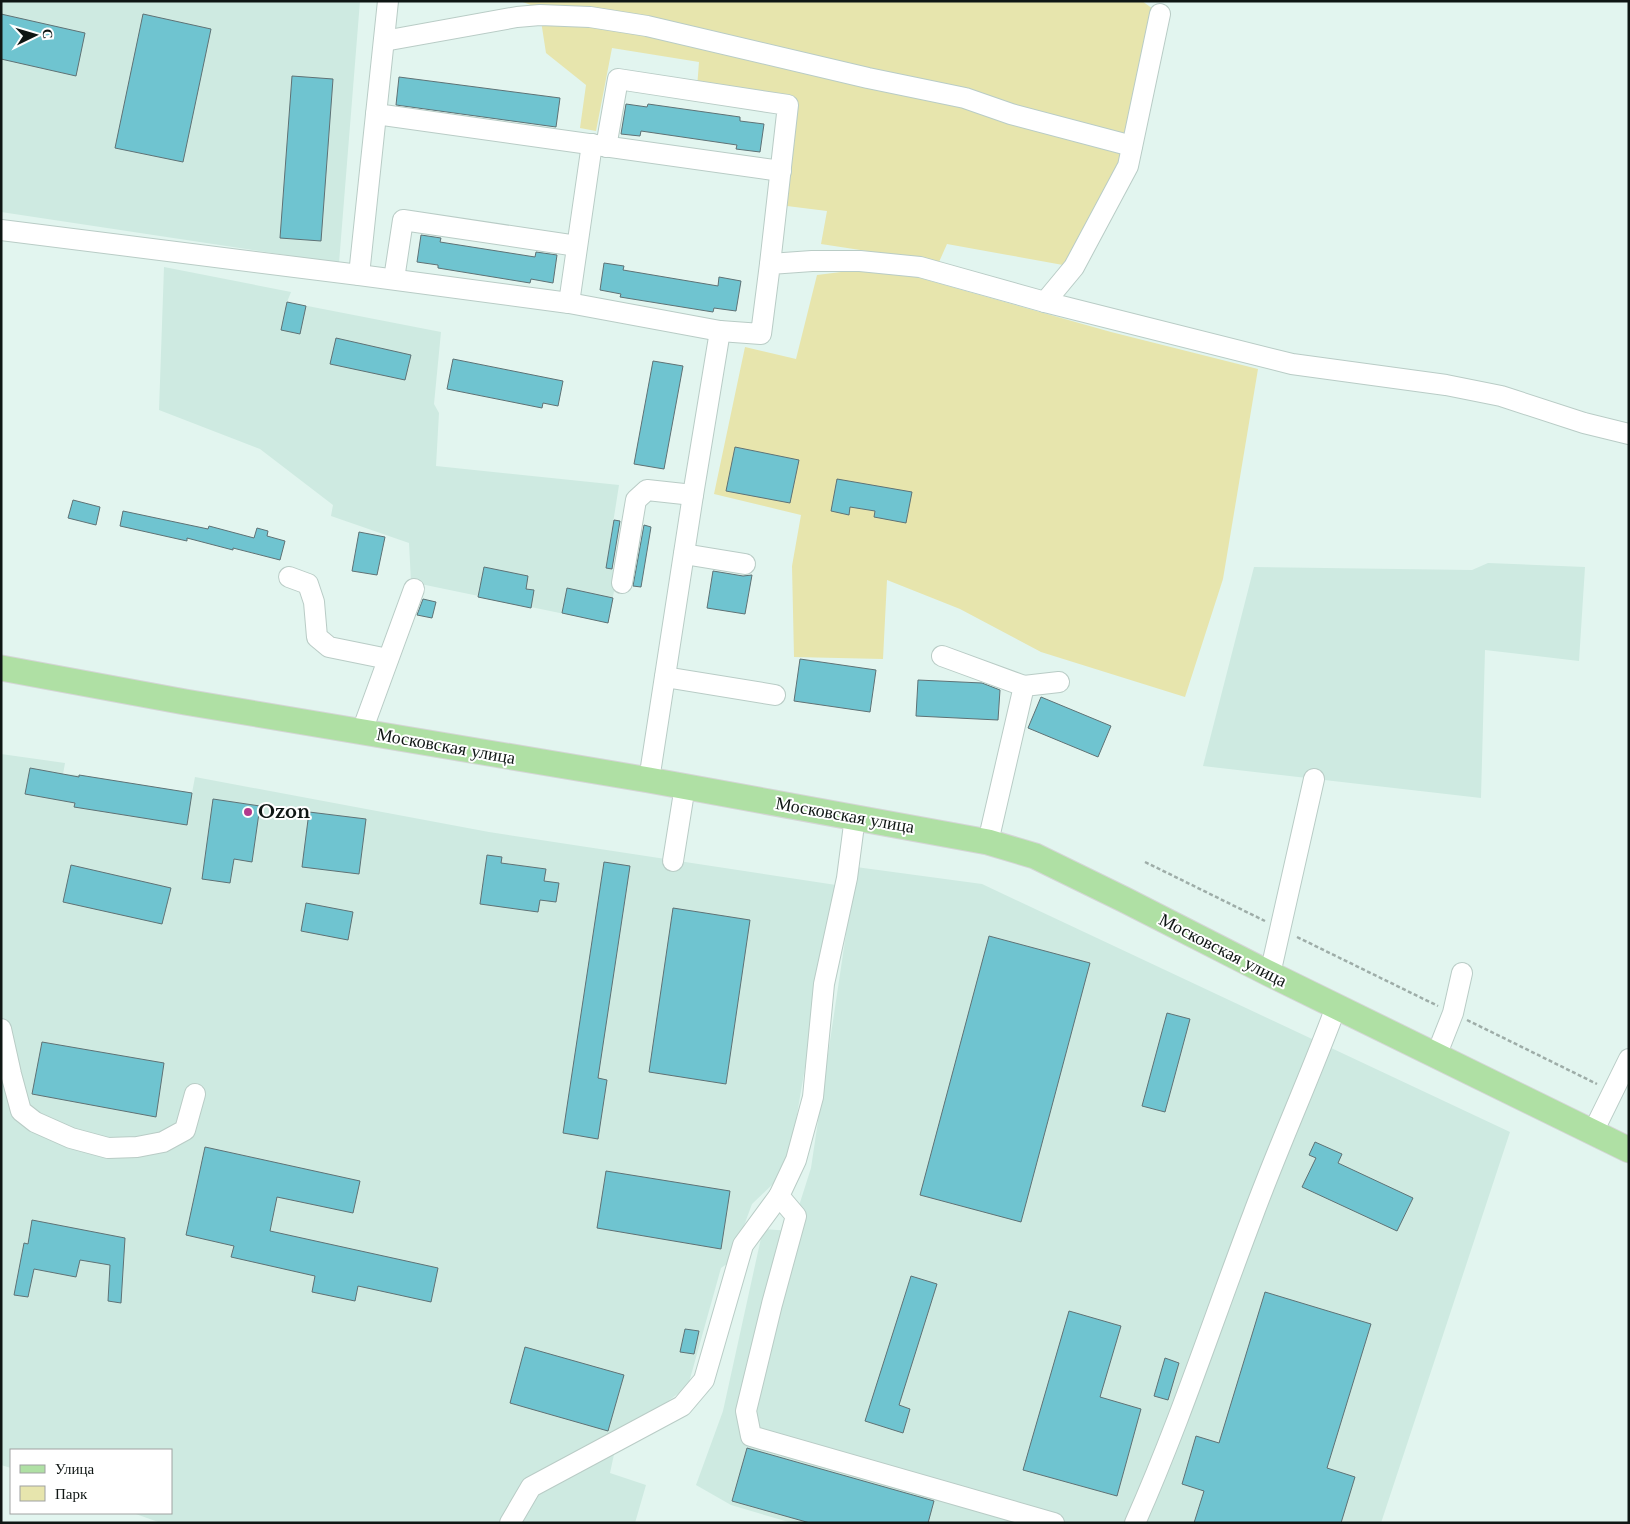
<svg xmlns="http://www.w3.org/2000/svg" width="1630" height="1524" font-family="'Libre Baskerville',serif">
  <style>
    .built { fill: #ceeae1 }
    .green { fill: #e7e5ad }
    .building { fill: #6fc4d0; stroke: #5f7275 }
    .lines { fill: none; stroke-linecap: round; stroke-linejoin: round }
    .minor-casing { stroke: #b9ccc6; stroke-width: 22 }
    .major-casing { stroke: #d4d5d5; stroke-width: 27 }
    .path { stroke: #9eada8; stroke-width: 2.5; stroke-dasharray: 4 2.5; stroke-linecap: butt }
    .minor { stroke: #fff; stroke-width: 20 }
    .major { stroke: #afe0a4; stroke-width: 25 }
    .poi-dot { fill: #b3398d; stroke: #fff; stroke-width: 2 }
    .labels { text-anchor: middle; dominant-baseline: central; stroke-width: 4; stroke-linejoin: round; paint-order: stroke }
    .street-label { font-size: 18px; fill: #0f1614; stroke: #fff }
    .poi-label { font-size: 18px; font-weight: bold; fill: #0f1614; stroke: #fff; text-anchor: start }
  </style>
  <rect width="100%" height="100%" fill="#e2f5ef"/>
  <g class="built">
    <polygon points="1,1 360,1 339,263 1,212"/>
    <polygon points="164,267 291,292 287,302 441,332 434,404 439,413 436,466 619,485 606,568 618,570 608,623 411,582 409,543 331,516 333,505 260,449 159,410"/>
    <polygon points="1488,563 1585,567 1579,661 1485,650 1481,798 1203,766 1254,567 1472,570"/>
    <polygon points="1,754 65,763 63,774 79,775 192,793 195,777 489,832 836,885 792,1144 776,1181 752,1204 731,1261 721,1268 688,1386 667,1402 619,1431 610,1473 646,1485 635,1523 161,1523 133,1513 171,1513 171,1450 11,1450 11,1468 1,1465"/>
    <polygon points="856,867 982,884 1510,1132 1381,1523 792,1523 731,1505 696,1485 723,1411 763,1229 791,1231 811,1168"/>
  </g>
  <g class="green">
    <polygon points="520,1 1142,1 1160,14 1128,166 1074,267 947,244 939,262 821,244 827,211 787,206 794,99 697,88 699,62 612,48 596,131 580,128 586,85 546,53 539,8"/>
    <polygon points="881,267 1111,332 1258,369 1223,579 1185,697 1041,652 960,609 887,580 883,659 794,657 792,566 801,515 714,494 745,347 796,359 817,275"/>
  </g>
  <g class="building">
    <polygon points="1,14 85,33 76,76 1,59"/>
    <polygon points="143,14 211,29 183,162 115,148"/>
    <polygon points="292,76 333,79 321,241 280,238"/>
    <polygon points="399,77 560,98 556,127 396,105"/>
    <polygon points="626,104 647,107 648,104 740,117 740,121 764,124 760,152 736,149 737,145 641,131 640,136 621,134"/>
    <polygon points="421,235 441,238 440,242 535,257 536,252 557,255 553,283 531,279 530,283 438,268 438,265 417,262"/>
    <polygon points="604,263 624,266 623,270 718,286 719,277 741,281 736,311 714,308 713,312 620,297 621,294 600,290"/>
    <polygon points="287,302 306,306 300,334 281,330"/>
    <polygon points="336,338 411,355 405,380 330,364"/>
    <polygon points="453,359 563,381 558,406 543,403 542,408 447,389"/>
    <polygon points="653,361 683,366 664,469 634,464"/>
    <polygon points="735,447 799,460 790,503 726,491"/>
    <polygon points="837,479 912,492 906,523 874,517 875,511 850,507 849,515 831,511"/>
    <polygon points="73,500 100,507 96,525 68,518"/>
    <polygon points="123,511 208,529 209,526 254,538 257,528 268,531 267,536 285,541 280,560 233,548 233,550 187,538 187,541 120,526"/>
    <polygon points="614,520 620,521 612,569 606,568"/>
    <polygon points="644,525 651,527 641,587 633,586"/>
    <polygon points="359,532 385,537 377,575 352,571"/>
    <polygon points="484,567 528,576 526,589 534,590 531,608 478,597"/>
    <polygon points="713,571 743,576 752,575 745,614 707,608"/>
    <polygon points="567,588 613,598 608,623 562,613"/>
    <polygon points="423,599 436,602 432,618 417,615"/>
    <polygon points="800,659 876,670 870,712 794,701"/>
    <polygon points="918,680 982,683 1000,690 998,720 916,716"/>
    <polygon points="1041,697 1111,726 1098,757 1028,728"/>
    <polygon points="30,768 79,777 79,775 192,793 187,825 74,807 75,803 25,794"/>
    <polygon points="213,799 260,806 252,862 234,859 230,883 202,879"/>
    <polygon points="309,812 366,819 359,874 302,867"/>
    <polygon points="487,855 502,857 501,863 546,869 544,881 559,883 556,902 540,900 538,912 480,904"/>
    <polygon points="604,862 630,866 598,1078 607,1080 598,1139 563,1133"/>
    <polygon points="71,865 171,888 162,924 63,902"/>
    <polygon points="306,903 353,912 348,940 301,931"/>
    <polygon points="673,908 750,920 726,1084 649,1072"/>
    <polygon points="989,936 1090,963 1021,1222 920,1195"/>
    <polygon points="1167,1013 1190,1019 1165,1112 1142,1106"/>
    <polygon points="42,1042 164,1063 156,1117 32,1094"/>
    <polygon points="1315,1142 1342,1154 1338,1163 1413,1198 1397,1231 1302,1187 1316,1158 1309,1155"/>
    <polygon points="205,1147 360,1181 353,1213 277,1197 270,1231 438,1268 431,1302 358,1286 355,1301 312,1292 315,1276 231,1257 234,1246 186,1235"/>
    <polygon points="606,1171 730,1191 721,1249 597,1228"/>
    <polygon points="32,1220 125,1238 121,1303 108,1301 110,1265 80,1260 76,1277 34,1269 28,1297 14,1295 24,1243 28,1244"/>
    <polygon points="911,1276 937,1284 899,1405 910,1409 903,1433 865,1421"/>
    <polygon points="1265,1292 1371,1324 1327,1468 1355,1477 1341,1523 1194,1523 1204,1491 1182,1484 1196,1436 1219,1443"/>
    <polygon points="1069,1311 1121,1326 1100,1397 1141,1409 1117,1496 1023,1470"/>
    <polygon points="685,1329 699,1331 694,1354 680,1352"/>
    <polygon points="525,1347 624,1375 608,1431 510,1403"/>
    <polygon points="1165,1358 1179,1363 1168,1400 1154,1396"/>
    <polygon points="747,1448 934,1501 928,1523 810,1523 732,1501"/>
  </g>
  <g class="lines">
    <g class="minor-casing">
      <g id="minor">
        <polyline points="384,41 517,17 540,15 590,17 647,26 868,78 965,98 1011,114 1132,146"/>
        <polyline points="376,114 781,171"/>
        <polyline points="606,147 618,79 788,105 770,264"/>
        <polyline points="1,230 359,275 569,303 720,331 761,334 770,264 812,261 860,261 920,267 1045,302 1292,364 1446,385 1501,396 1584,423 1629,434"/>
        <polyline points="359,275 388,1"/>
        <polyline points="394,279 403,220 577,246"/>
        <polyline points="1045,302 1074,267 1128,166 1160,14"/>
        <polyline points="569,303 592,144"/>
        <polyline points="684,554 745,564"/>
        <polyline points="289,577 308,584 314,602 317,637 329,647 388,659"/>
        <polyline points="622,583 636,500 647,490 693,495"/>
        <polyline points="942,656 1024,686"/>
        <polyline points="665,677 775,695"/>
        <polyline points="362,731 414,589"/>
        <polyline points="649,780 693,495 720,331"/>
        <polyline points="855,817 847,878 824,984 813,1097 796,1160 779,1196 796,1216 772,1304 746,1411 751,1436 1054,1523"/>
        <polyline points="988,842 1024,686 1059,682"/>
        <polyline points="673,861 685,786"/>
        <polyline points="1270,974 1314,779"/>
        <polyline points="1,1029 11,1074 21,1111 35,1122 71,1138 108,1148 137,1147 163,1142 185,1130 195,1094"/>
        <polyline points="1436,1056 1453,1013 1462,973"/>
        <polyline points="1593,1132 1629,1059"/>
        <polyline points="510,1523 531,1487 682,1406 704,1380 743,1245 779,1196"/>
        <path d="M1135 1523C1180 1422 1214 1317 1253 1215 1279 1145 1310 1077 1336 1007"/>
      </g>
    </g>
    <g class="major-casing">
      <polyline id="major" points="1,668 185,702 649,780 988,842 1035,856 1125,900 1270,974 1629,1150"/>
    </g>
    <g class="path">
      <polyline points="1145,862 1265,921"/>
      <polyline points="1297,937 1438,1006"/>
      <polyline points="1467,1020 1597,1084"/>
    </g>
    <use href="#minor" class="minor"/>
    <use href="#major" class="major"/>
  </g>
  <circle class="poi-dot" cx="248" cy="812" r="5"/>
  <g class="labels">
    <g class="street-label">
      <text transform="translate(446 746) rotate(10)">Московская улица</text>
      <text transform="translate(845 815) rotate(10)">Московская улица</text>
      <text transform="translate(1223 950) rotate(27)">Московская улица</text>
    </g>
    <g class="poi-label">
      <text x="258" y="812">Ozon</text>
    </g>
  </g>
  <rect width="1630" height="1524" fill="none" stroke="#0f1614" stroke-width="5"/>
  <rect x="10" y="1449" width="162" height="65" fill="#ffffff" stroke="#9fa2a1"/>
  <rect x="20" y="1465" width="25" height="8" fill="#afe0a4" stroke="#9fa2a1"/>
  <text x="55" y="1474" font-size="15" fill="#0f1614">Улица</text>
  <rect x="20" y="1486" width="25" height="15" fill="#e7e5ad" stroke="#9fa2a1"/>
  <text x="55" y="1499" font-size="15" fill="#0f1614">Парк</text>
  <g transform="translate(35 35) rotate(85)" stroke="#ffffff" stroke-width="4" paint-order="stroke">
  <path d="M0-4L9 19L0 12L-9 19Z" fill="#0f1614"/>
  <text y="-8" font-size="14" font-weight="bold" text-anchor="middle" fill="#0f1614">С</text>
  </g>
</svg>
